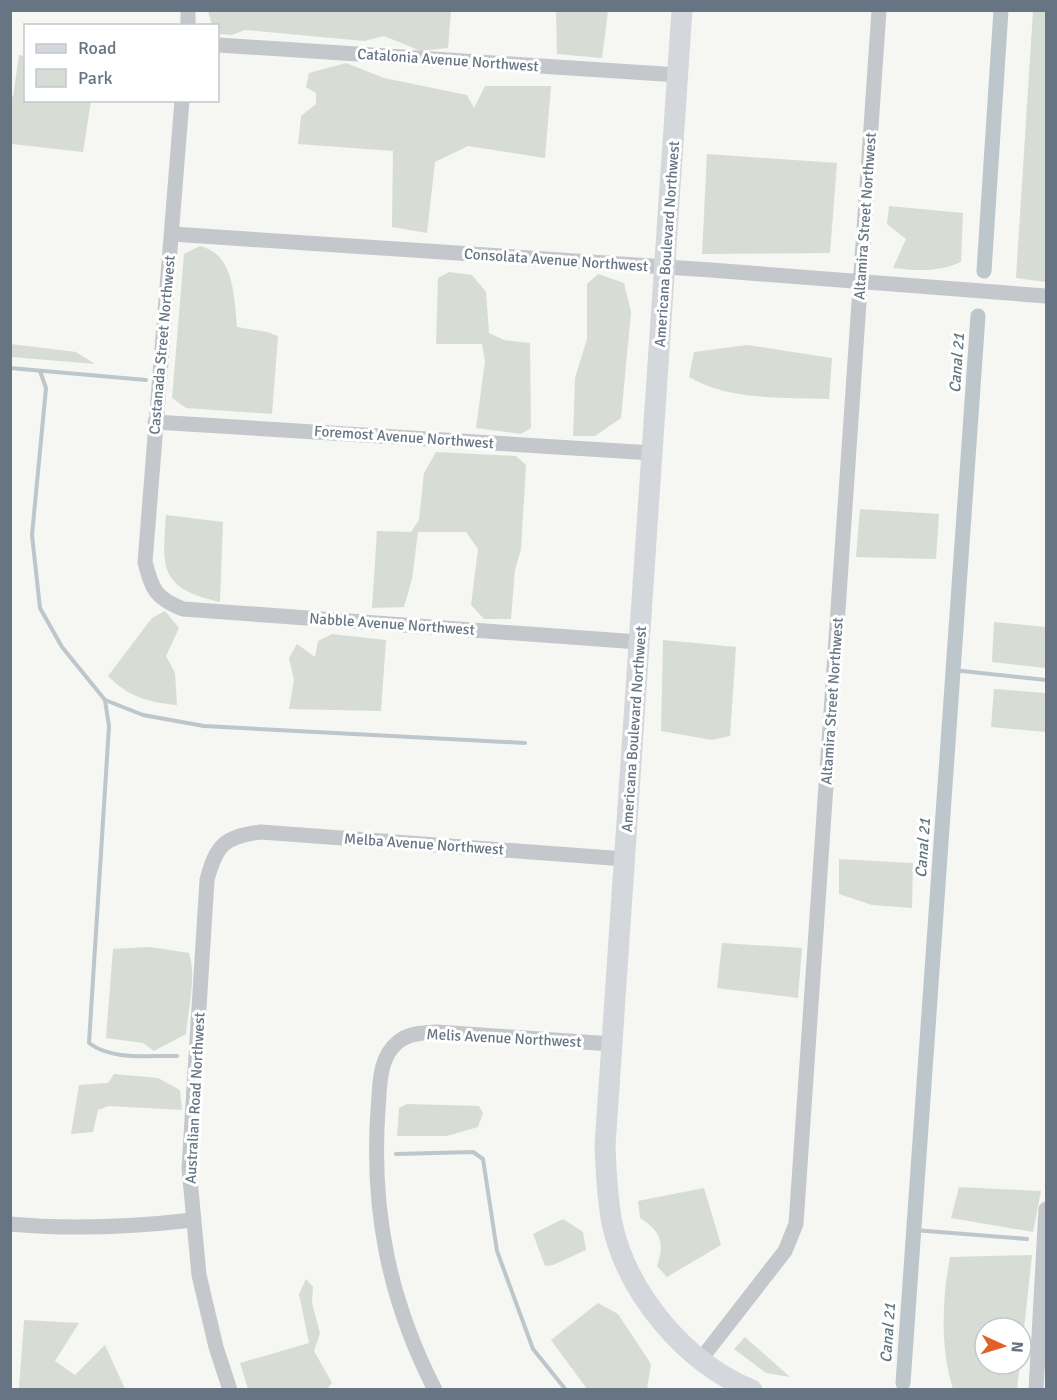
<svg xmlns="http://www.w3.org/2000/svg" width="1057" height="1400" font-family="Signika,sans-serif">
  <style>
    .green { fill: #d7ddd4 }
    .lines { fill: none; stroke-linecap: round; stroke-linejoin: round }
    .stream { stroke: #bcc6cb; stroke-width: 4 }
    .canal { stroke: #bcc6cb; stroke-width: 15 }
    .street { stroke: #c4c7cb; stroke-width: 15 }
    .secondary { stroke: #d4d8dc; stroke-width: 21 }
    .labels { text-anchor: middle; dominant-baseline: central; stroke-width: 6; stroke-linejoin: round; paint-order: stroke }
    .street-label { font-size: 15px; fill: #667484; stroke: #fff }
    .water-label { font-size: 16px; font-style: italic; fill: #617680; stroke: #fff }
  </style>
  <rect width="100%" height="100%" fill="#f6f6f3"/>
  <g class="green">
    <polygon points="208,11 451,11 448,48 421,51 384,36 364,41 245,30 232,35 218,34 218,26 212,25"/>
    <polygon points="556,11 608,11 602,58 557,54"/>
    <polygon points="1033,11 1046,11 1046,282 1016,278"/>
    <polygon points="19,55 25,56 26,100 91,101 83,152 12,144 11,96 13,97"/>
    <polygon points="346,63 384,78 467,95 474,108 485,86 551,86 545,158 468,146 435,162 427,233 392,227 393,151 298,144 301,116 316,104 316,93 306,87 309,73"/>
    <polygon points="707,154 837,163 830,253 702,254"/>
    <path d="M889 206 963 213 961 262C939 272 917 271 893 268L906 239 887 224Z"/>
    <path d="M200 246C235 254 234 298 237 327L267 332 278 336 272 414 186 408 172 398 184 254Z"/>
    <polygon points="449,272 472,275 486,292 489,333 504,340 530,343 531,428 521,434 476,428 485,361 482,344 436,344 438,278"/>
    <polygon points="598,274 624,283 631,312 621,418 595,436 573,436 575,378 587,339 587,284"/>
    <polygon points="10,344 76,352 95,364 11,357"/>
    <path d="M747 345 832 358 829 399C782 397 730 401 689 377L694 352Z"/>
    <polygon points="436,452 516,456 526,465 521,549 515,570 511,619 484,619 471,605 478,549 466,532 418,532 412,579 404,607 372,608 377,531 411,532 419,520 424,473"/>
    <polygon points="860,509 939,514 936,559 856,557"/>
    <path d="M166 515 223 522 220 602C160 588 162 570 166 515Z"/>
    <path d="M165 611 179 628 166 656 175 673 177 705C147 702 129 697 108 676L152 618Z"/>
    <polygon points="994,622 1046,627 1046,668 992,662"/>
    <polygon points="332,634 386,640 381,711 289,709 294,680 289,658 297,644 315,657 318,641"/>
    <polygon points="663,640 736,647 730,736 712,740 661,731"/>
    <polygon points="994,689 1046,693 1046,732 991,727"/>
    <polygon points="839,859 913,863 912,908 872,905 839,894"/>
    <polygon points="722,943 802,948 798,998 717,988"/>
    <path d="M150 947 189 953C197 977 188 1008 186 1034L154 1051 143 1043 106 1038 113 949Z"/>
    <polygon points="114,1074 158,1078 180,1090 182,1110 109,1106 98,1110 93,1132 71,1134 79,1085 108,1083"/>
    <polygon points="407,1104 479,1106 483,1113 478,1127 447,1136 397,1136 399,1108"/>
    <polygon points="959,1187 1041,1191 1033,1232 951,1218"/>
    <path d="M704 1188 721 1245 667 1277 657 1266C665 1243 661 1231 640 1218L638 1201Z"/>
    <polygon points="563,1219 583,1232 586,1250 553,1265 545,1266 533,1234"/>
    <path d="M1032 1255 1021 1357V1328H985V1364H1020L1017 1389H953C940 1347 942 1300 950 1257Z"/>
    <polygon points="306,1279 313,1287 312,1303 320,1333 314,1351 332,1383 327,1389 248,1389 240,1363 309,1343 299,1294"/>
    <polygon points="598,1303 618,1314 651,1364 647,1389 587,1389 551,1340"/>
    <polygon points="24,1320 79,1323 55,1361 75,1375 105,1345 125,1389 19,1389"/>
    <polygon points="745,1337 790,1377 766,1373 734,1349"/>
  </g>
  <g class="lines">
    <g class="stream">
      <polyline points="10,368 146,380"/>
      <polyline points="40,371 46,388 32,535 40,608 62,647 105,700 143,715 204,726 525,743"/>
      <polyline points="953,670 1046,680"/>
      <path d="M105 700 109 726 89 1043C113 1061 148 1055 177 1056"/>
      <polyline points="396,1154 473,1152 483,1159 497,1251 533,1349 566,1390"/>
      <polyline points="914,1230 1027,1239"/>
    </g>
    <g class="canal">
      <polyline points="984,271 1001,10"/>
      <polyline points="903,1383 978,316"/>
    </g>
    <g class="street">
      <polyline points="188,26 188,10"/>
      <polyline points="218,45 679,75"/>
      <path d="M182 100 145 562C152 589 155 598 183 609L639 642"/>
      <polyline points="172,234 711,270 1046,296"/>
      <polyline points="155,422 653,453"/>
      <path d="M10 1224C72 1230 131 1227 193 1220"/>
      <polyline points="701,1359 785,1251 796,1224 879,10"/>
      <path d="M230 1390 216 1347 199 1275 189 1168 207 880C216 845 225 836 261 832L625 859"/>
      <path d="M435 1390C389 1300 371 1211 378 1110 380 1087 378 1058 398 1042 409 1033 423 1033 437 1032L612 1044"/>
      <polyline points="1036,1390 1046,1209"/>
    </g>
    <path class="secondary" d="M682 10 605 1146C606 1171 607 1198 612 1223 627 1293 685 1363 752 1390"/>
  </g>
  <g class="labels">
    <g class="street-label">
      <text transform="translate(448 60) rotate(4)">Catalonia Avenue Northwest</text>
      <text transform="translate(865 216) rotate(-86)">Altamira Street Northwest</text>
      <text transform="translate(667 244) rotate(-86)">Americana Boulevard Northwest</text>
      <text transform="translate(556 260) rotate(4)">Consolata Avenue Northwest</text>
      <text transform="translate(162 345) rotate(-85)">Castanada Street Northwest</text>
      <text transform="translate(404 437) rotate(4)">Foremost Avenue Northwest</text>
      <text transform="translate(392 624) rotate(4)">Nabble Avenue Northwest</text>
      <text transform="translate(832 701) rotate(-86)">Altamira Street Northwest</text>
      <text transform="translate(634 729) rotate(-86)">Americana Boulevard Northwest</text>
      <text transform="translate(424 844) rotate(4)">Melba Avenue Northwest</text>
      <text transform="translate(504 1038) rotate(3)">Melis Avenue Northwest</text>
      <text transform="translate(195 1098) rotate(-87)">Australian Road Northwest</text>
    </g>
    <g class="water-label">
      <text transform="translate(957 363) rotate(-86)">Canal 21</text>
      <text transform="translate(923 848) rotate(-86)">Canal 21</text>
      <text transform="translate(888 1333) rotate(-86)">Canal 21</text>
    </g>
  </g>
  <rect width="1057" height="1400" fill="none" stroke="#667484" stroke-width="24"/>
  <rect x="24" y="24" width="195" height="78" fill="#ffffff" stroke="#c2c7ce" stroke-width="1.5"/>
  <rect x="36" y="44" width="30" height="9" fill="#d4d8dc" stroke="#c2c7ce" stroke-width="1.5"/>
  <text x="78" y="54" font-size="18" fill="#667484">Road</text>
  <rect x="36" y="69" width="30" height="18" fill="#d7ddd4" stroke="#c2c7ce" stroke-width="1.5"/>
  <text x="78" y="84" font-size="18" fill="#667484">Park</text>
  <g transform="translate(1003 1346) rotate(94)"><circle r="28" fill="#ffffff" stroke="#c2c7ce" stroke-width="1.5"/>
  <path d="M0-4.5L10 22L0 15L-10 22Z" fill="#e15f28"/>
  <text y="-9" font-size="16" font-weight="bold" text-anchor="middle" fill="#667484">N</text>
  </g>
</svg>
